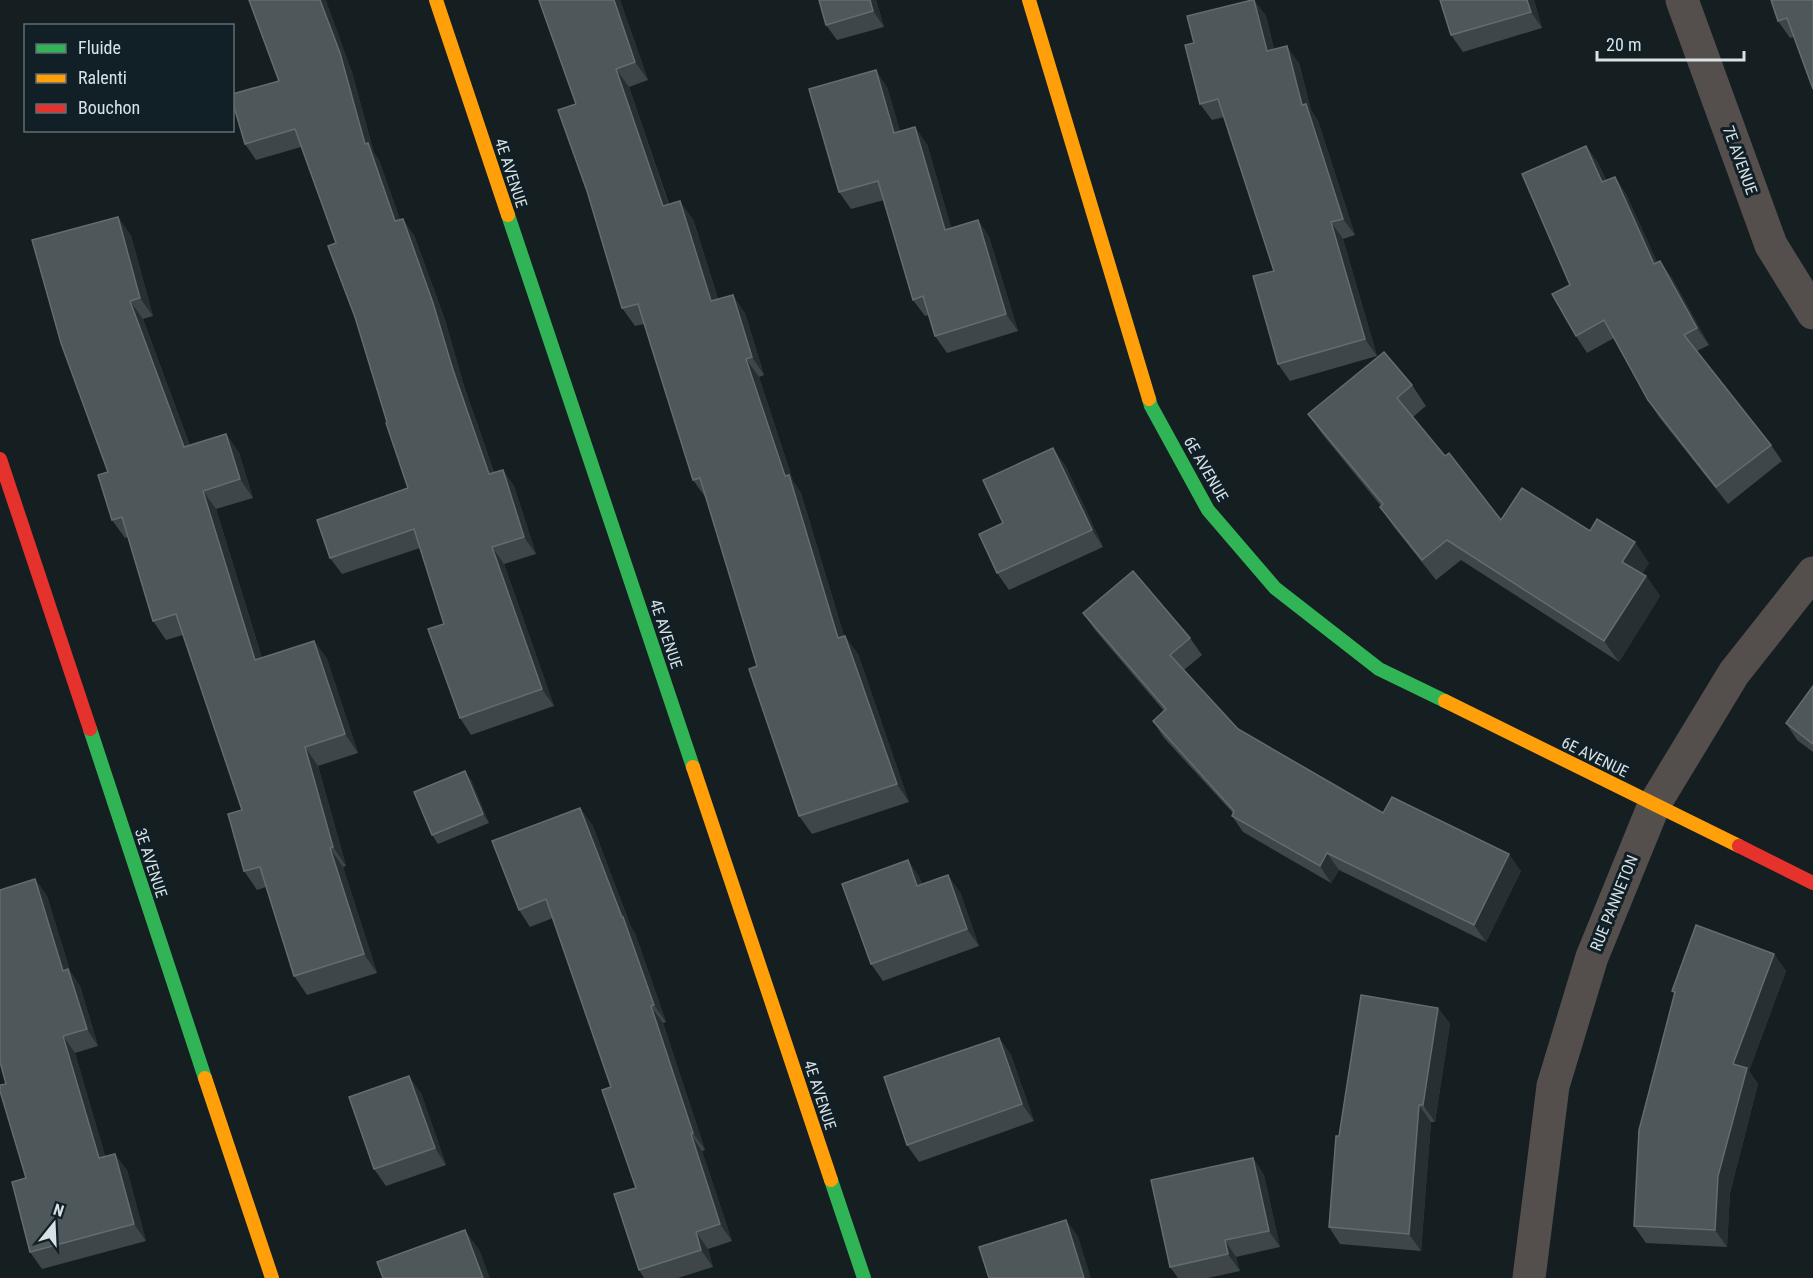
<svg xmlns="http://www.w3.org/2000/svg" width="1813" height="1278" font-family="'Roboto Condensed',sans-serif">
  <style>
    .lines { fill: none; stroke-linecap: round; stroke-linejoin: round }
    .street { stroke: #544f4d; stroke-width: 33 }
    .fast { stroke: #30b455; stroke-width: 14 }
    .slow { stroke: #ff9f0a; stroke-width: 14 }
    .jam { stroke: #e5322d; stroke-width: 14 }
    .wall { fill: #3e4649 }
    .shaded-wall { fill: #262f32 }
    .building { fill: #4e575a; stroke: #646c70; stroke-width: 1.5 }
    .labels { text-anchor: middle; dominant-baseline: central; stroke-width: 6; stroke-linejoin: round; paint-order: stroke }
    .street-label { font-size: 16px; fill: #d8e2e6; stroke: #102026 }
  </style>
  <rect width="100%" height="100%" fill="#151e21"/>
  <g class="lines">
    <g class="street">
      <polyline points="1682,0 1771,245 1813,313"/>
      <polyline points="1529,1278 1553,1086 1592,957 1654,805 1734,673 1813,573"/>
    </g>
    <g class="fast">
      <polyline points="508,215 693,767"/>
      <polyline points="1149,399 1151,406 1208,510 1275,588 1379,669 1445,701"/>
      <polyline points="90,729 205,1078"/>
      <polyline points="831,1180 864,1278"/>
    </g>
    <g class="slow">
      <polyline points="436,0 508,215"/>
      <polyline points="1029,0 1149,399"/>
      <polyline points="1445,701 1739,846"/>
      <polyline points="693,767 831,1180"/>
      <polyline points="205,1078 272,1278"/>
    </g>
    <g class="jam">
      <polyline points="0,459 90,729"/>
      <polyline points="1739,846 1813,883"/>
    </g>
  </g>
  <g class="wall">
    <polygon points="539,0 620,0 648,80 629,87 669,204 693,219 718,299 745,313 764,375 759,377 793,481 801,493 844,636 858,654 909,802 812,834 799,816 757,666 706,498 693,480 644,324 635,326 622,308 576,104"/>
    <polygon points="819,0 876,0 884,27 837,40 826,25"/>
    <polygon points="1254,0 1266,16 1274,49 1299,63 1311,110 1318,121 1355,235 1343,239 1377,356 1290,381 1278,364 1274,271 1224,117 1212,120 1200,104 1194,43"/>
    <polygon points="1534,0 1542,28 1463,52 1451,35"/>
    <polygon points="1813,0 1794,37 1790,38 1778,21"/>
    <polygon points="351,69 374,153 379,160 400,220 414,235 445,320 464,386 494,472 503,470 514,486 536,554 504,564 554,706 471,735 460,718 444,624 420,548 342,574 330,558 408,488 387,422 336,243 301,147 256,160 245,144"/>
    <polygon points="887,87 900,132 927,144 951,228 978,220 989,237 1018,331 947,353 935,336 929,315 925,316 913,300 884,200 851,209 839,192"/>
    <polygon points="1586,146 1598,163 1606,180 1615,177 1626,194 1657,262 1672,278 1709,345 1697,351 1771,445 1782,461 1728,504 1659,417 1648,400 1614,338 1587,353 1576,336 1570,285"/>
    <polygon points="118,217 131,236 153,316 143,319 190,446 226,434 239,453 253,498 216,509 262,658 314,641 327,659 358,753 318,766 346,866 343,867 377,973 307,995 294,976 266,887 257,890 244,871 242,810 183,635 166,640 153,621 128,537 125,538 112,520 108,472"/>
    <polygon points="1412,385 1426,406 1413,417 1445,456 1501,520 1590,531 1649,563 1642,574 1646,576 1660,596 1619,662 1461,560 1436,580 1394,527 1380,507 1381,506 1323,435 1308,414"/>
    <polygon points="1065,465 1103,547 1009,590 997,573 1003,523"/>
    <polygon points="1083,613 1190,638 1202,655 1184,670 1238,729 1383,813 1521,871 1486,942 1339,870 1331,883 1243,832 1232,816 1233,813 1164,738 1153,721 1164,711 1095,630"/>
    <polygon points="1813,686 1813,752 1797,740 1786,723"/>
    <polygon points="471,780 489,823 438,844 432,835"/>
    <polygon points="592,824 631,927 635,933 666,1022 663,1023 705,1150 702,1151 732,1241 708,1249 713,1267 678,1278 644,1278 639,1270 636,1188 611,1087 553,918 530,927 519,910"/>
    <polygon points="908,860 919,877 922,884 960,892 979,946 883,981 871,964"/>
    <polygon points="35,879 47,896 70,971 80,986 98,1046 75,1053 105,1156 127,1170 146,1241 42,1269 30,1252 26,1178"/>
    <polygon points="1774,954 1786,971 1749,1071 1758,1084 1730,1193 1727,1247 1646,1243 1634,1226 1675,995 1672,991"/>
    <polygon points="1438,1008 1450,1024 1435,1122 1431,1122 1421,1251 1340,1244 1329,1227 1339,1136"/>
    <polygon points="999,1038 1011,1055 1034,1121 919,1162 907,1145"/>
    <polygon points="421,1093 446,1165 386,1186 374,1169"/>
    <polygon points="1253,1158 1264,1175 1280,1247 1236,1257 1240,1271 1208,1278 1178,1278 1170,1267"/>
  </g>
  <g class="shaded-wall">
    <polygon points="320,0 326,0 351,69 374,153 379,160 407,238 395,221 365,144"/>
    <polygon points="614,0 620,0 648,80 635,62"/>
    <polygon points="870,0 876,0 884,27 873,11"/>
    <polygon points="1254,0 1266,16 1279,68 1267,51"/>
    <polygon points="1527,0 1534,0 1542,28 1531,12"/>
    <polygon points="1287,46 1299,63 1311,110 1318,121 1355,235 1343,219 1302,105"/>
    <polygon points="616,69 629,87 675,224 663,206"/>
    <polygon points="876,70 887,87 906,150 894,133"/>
    <polygon points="915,127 927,144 957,247 945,230"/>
    <polygon points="1586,146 1598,163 1614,199 1602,182"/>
    <polygon points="1615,177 1626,194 1666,281 1654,264"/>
    <polygon points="680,201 693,219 724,319 711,301"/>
    <polygon points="118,217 131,236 153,316 140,298"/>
    <polygon points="403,219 414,235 445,320 464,386 500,490 489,474"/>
    <polygon points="978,220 989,237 1018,331 1006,314"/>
    <polygon points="1331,222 1343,239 1377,356 1365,339"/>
    <polygon points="1660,261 1672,278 1709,345 1697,328"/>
    <polygon points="733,295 745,313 764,375 752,357"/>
    <polygon points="130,301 143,319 197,466 184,447"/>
    <polygon points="746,359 759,377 793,481 801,493 850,656 838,638"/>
    <polygon points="226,434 239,453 253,498 240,479"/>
    <polygon points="1053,448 1065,465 1103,547 1092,530"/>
    <polygon points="503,470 514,486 536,554 524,537"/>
    <polygon points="203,491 216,509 268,678 255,660"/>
    <polygon points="1635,542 1649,563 1637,582 1622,562"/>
    <polygon points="492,547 504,564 554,706 542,689"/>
    <polygon points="1646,576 1660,596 1619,662 1604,641"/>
    <polygon points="845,636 858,654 909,802 897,784"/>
    <polygon points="314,641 327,659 358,753 345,734"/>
    <polygon points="305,747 318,766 346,866 333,847"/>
    <polygon points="465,771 471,780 489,823 483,814"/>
    <polygon points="580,808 592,824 631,927 635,933 666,1022 654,1005"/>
    <polygon points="330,848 343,867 377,973 364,954"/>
    <polygon points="1327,853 1339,870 1331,883 1320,866"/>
    <polygon points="1509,854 1521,871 1486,942 1474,925"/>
    <polygon points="908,860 919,877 929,903 917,886"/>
    <polygon points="948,875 960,892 979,946 967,929"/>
    <polygon points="35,879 47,896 70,971 80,986 98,1046 87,1029 63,971"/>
    <polygon points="1774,954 1786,971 1749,1071 1758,1084 1730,1193 1727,1247 1715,1230 1718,1176 1733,1064"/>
    <polygon points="651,1006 663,1023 705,1150 693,1133"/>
    <polygon points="1438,1008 1450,1024 1435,1122 1423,1105"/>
    <polygon points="63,1036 75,1053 111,1175 99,1158"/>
    <polygon points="999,1038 1011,1055 1034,1121 1022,1104"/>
    <polygon points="409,1076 421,1093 446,1165 435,1148"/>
    <polygon points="1419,1105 1431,1122 1421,1251 1409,1234"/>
    <polygon points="691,1134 702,1151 732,1241 720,1224"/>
    <polygon points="115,1154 127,1170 146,1241 134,1224"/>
    <polygon points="1253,1158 1264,1175 1280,1247 1269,1231"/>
    <polygon points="1066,1220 1078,1236 1091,1278 1084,1278"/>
    <polygon points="465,1230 480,1251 490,1278 483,1278"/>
    <polygon points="696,1232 708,1249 713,1267 701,1250"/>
    <polygon points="1225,1240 1236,1257 1240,1271 1228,1254"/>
  </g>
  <g class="building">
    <polygon points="249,0 320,0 340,53 365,144 368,143 395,221 403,219 433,303 453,370 489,474 503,470 524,537 492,547 542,689 460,718 428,629 444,624 414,529 330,558 317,520 408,488 386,423 387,422 355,317 328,246 336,243 295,129 245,144 232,100 232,94 279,81"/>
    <polygon points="539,0 614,0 635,62 616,69 663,206 680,201 711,301 733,295 752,357 746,359 785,476 789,475 838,638 845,636 897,784 799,816 749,669 757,666 700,478 693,480 638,304 622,308 587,191 558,110 576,104"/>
    <polygon points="819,0 870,0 873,11 826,25"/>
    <polygon points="1252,0 1254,0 1267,51 1287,46 1302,105 1306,104 1343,219 1331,222 1365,339 1278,364 1253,276 1274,271 1218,99 1200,104 1185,45 1194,43 1187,16"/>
    <polygon points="1440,0 1527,0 1531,12 1451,35"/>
    <polygon points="1771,0 1813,0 1813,89 1787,18 1778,21"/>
    <polygon points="876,70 894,133 915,127 945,230 978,220 1006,314 935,336 923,296 913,300 878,181 839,192 809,89"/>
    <polygon points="1586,146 1602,182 1615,177 1654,264 1660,261 1697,328 1684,335 1771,445 1716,487 1648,400 1604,320 1576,336 1552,294 1570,285 1522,174"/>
    <polygon points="118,217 140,298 130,301 184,447 226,434 240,479 203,491 255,660 314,641 345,734 305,747 333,847 330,848 364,954 294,976 260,867 244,871 228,814 242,810 176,614 153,621 122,517 112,520 98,475 108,472 61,343 32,240"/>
    <polygon points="1384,352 1412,385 1397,398 1445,456 1449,453 1501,520 1522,488 1590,531 1597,519 1635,542 1622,562 1646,576 1604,641 1447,540 1422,560 1380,507 1383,504 1308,414"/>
    <polygon points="1053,448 1092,530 997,573 979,534 1003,523 983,480"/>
    <polygon points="1133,571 1190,638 1170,655 1238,729 1383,813 1392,797 1509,854 1474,925 1327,853 1320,866 1232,816 1234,811 1153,721 1166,709 1083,613"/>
    <polygon points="1813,686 1813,744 1786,723"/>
    <polygon points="465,771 483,814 432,835 414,792"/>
    <polygon points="580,808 622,917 623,917 654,1005 651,1006 693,1133 691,1134 720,1224 696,1232 701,1250 639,1270 614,1194 636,1188 602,1090 611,1087 546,899 519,910 492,841"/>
    <polygon points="908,860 917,886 948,875 967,929 871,964 842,884"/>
    <polygon points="35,879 63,971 68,969 87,1029 63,1036 99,1158 115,1154 134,1224 30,1252 12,1182 26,1178 0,1091 0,1085 6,1084 0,1062 0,890"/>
    <polygon points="1696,925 1774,954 1733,1064 1747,1068 1718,1176 1715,1230 1634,1226 1639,1130 1675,992 1672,991"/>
    <polygon points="1361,995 1438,1008 1423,1105 1419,1105 1409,1234 1329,1227 1336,1136 1339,1136"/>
    <polygon points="999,1038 1022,1104 907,1145 884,1077"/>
    <polygon points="409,1076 435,1148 374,1169 349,1097"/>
    <polygon points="1253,1158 1269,1231 1225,1240 1228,1254 1170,1267 1151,1180"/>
    <polygon points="1066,1220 1084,1278 989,1278 979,1247"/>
    <polygon points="465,1230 483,1278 383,1278 377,1262"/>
  </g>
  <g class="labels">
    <g class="street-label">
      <text transform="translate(1740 160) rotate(70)">7E AVENUE</text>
      <text transform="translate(511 173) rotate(72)">4E AVENUE</text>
      <text transform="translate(1206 469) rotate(60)">6E AVENUE</text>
      <text transform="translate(666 634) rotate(72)">4E AVENUE</text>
      <text transform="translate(1595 757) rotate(26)">6E AVENUE</text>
      <text transform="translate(151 863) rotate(72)">3E AVENUE</text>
      <text transform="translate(1614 903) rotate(-68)">RUE PANNETON</text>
      <text transform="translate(820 1095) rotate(72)">4E AVENUE</text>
    </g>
  </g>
  <rect x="24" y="24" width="210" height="108" fill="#102026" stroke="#606e73" stroke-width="1.5"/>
  <rect x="36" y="44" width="30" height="9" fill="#30b455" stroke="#606e73" stroke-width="1.5"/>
  <text x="78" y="54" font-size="18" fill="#d8e2e6">Fluide</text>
  <rect x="36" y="74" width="30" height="9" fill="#ff9f0a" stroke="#606e73" stroke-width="1.5"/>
  <text x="78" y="84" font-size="18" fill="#d8e2e6">Ralenti</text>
  <rect x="36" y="104" width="30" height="9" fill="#e5322d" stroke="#606e73" stroke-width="1.5"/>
  <text x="78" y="114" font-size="18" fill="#d8e2e6">Bouchon</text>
  <g transform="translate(54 1224) rotate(18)" stroke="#102026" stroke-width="4.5" paint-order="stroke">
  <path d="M0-4.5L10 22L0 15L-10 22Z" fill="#d8e2e6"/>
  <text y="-9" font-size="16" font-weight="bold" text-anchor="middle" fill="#d8e2e6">N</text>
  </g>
  <path d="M1597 51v9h147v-9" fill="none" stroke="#d8e2e6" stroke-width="3"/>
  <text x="1606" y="51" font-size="18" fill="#d8e2e6" stroke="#102026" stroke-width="4.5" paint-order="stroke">20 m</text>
</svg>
